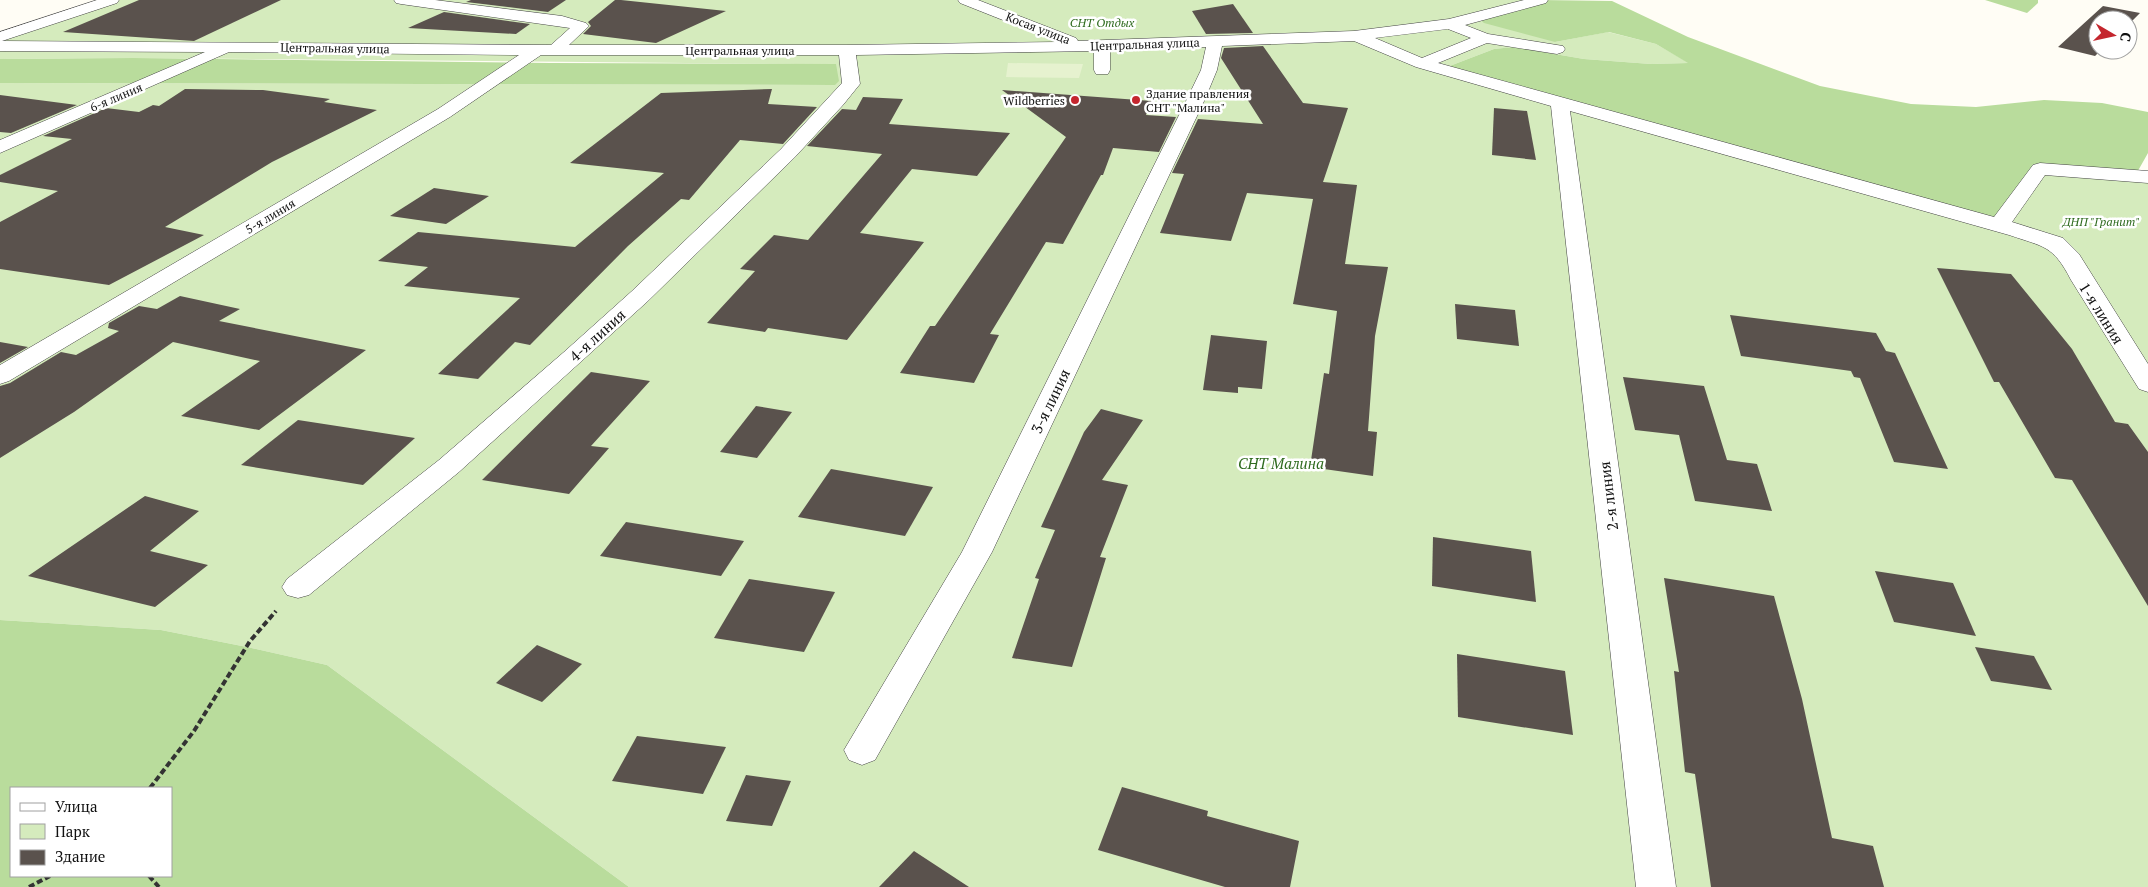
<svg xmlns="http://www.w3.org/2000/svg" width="2148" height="887" font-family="'PT Serif',serif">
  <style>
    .green { fill: #d5ebbd }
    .forest { fill: #b9dc9c; fill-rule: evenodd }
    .pitch { fill: #e6f2cf }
    .building { fill: #5a524d }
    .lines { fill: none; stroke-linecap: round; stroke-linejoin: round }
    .minor-casing { stroke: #444; stroke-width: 1 }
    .path { stroke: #333; stroke-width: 4; stroke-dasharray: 6 3; stroke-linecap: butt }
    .minor { fill: #fff; fill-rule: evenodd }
    .poi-dot { fill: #c4262e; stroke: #fff; stroke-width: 2 }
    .labels { text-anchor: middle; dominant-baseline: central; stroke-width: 5; stroke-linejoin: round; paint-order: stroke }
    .far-park-label { font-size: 12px; font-style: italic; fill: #2f6b1f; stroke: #fff }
    .far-street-label { font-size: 12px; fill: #111; stroke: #fff }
    .far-poi-label { font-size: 12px; fill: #111; stroke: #fff; text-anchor: start }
    .street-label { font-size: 15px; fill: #111; stroke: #fff }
    .park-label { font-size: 15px; font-style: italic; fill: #2f6b1f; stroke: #fff }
  </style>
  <rect width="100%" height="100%" fill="#fffdf5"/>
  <path class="green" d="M113 0H1541L1555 42 1608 32 1656 44 1689 63 1651 64 1584 59 1513 47 1494 49 1447 67 2040 169 2148 177V887H629L327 665 247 647 161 630 0 620V83L835 85 836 64C557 63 279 57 0 59V37Z"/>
  <g class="forest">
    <polygon points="1541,0 1612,1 1688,37 1820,86 1911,104 1976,107 2044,100 2102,103 2148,112 2148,153 2135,176 2040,169 1997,224 1447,67 1494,49 1513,47 1584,59 1651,64 1688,63 1656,44 1609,32 1555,42 1484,23 1477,17"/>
    <polygon points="1985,0 2038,0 2038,3 2027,13"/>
    <polygon points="133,58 550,63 836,64 839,81 835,85 0,83 0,59"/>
    <path d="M0 620 161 630 247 647 327 665 629 887H0ZM11 788H171V876H11Z"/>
  </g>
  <polygon class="pitch" points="1008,63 1083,64 1079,78 1006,77"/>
  <g class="building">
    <polygon points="139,0 281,0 194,41 63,32"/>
    <polygon points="471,0 566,0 548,12 466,2"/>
    <polygon points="615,0 621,0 726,11 656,43 583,34 591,26 588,22"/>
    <polygon points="1233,4 1253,33 1206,34 1192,11"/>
    <polygon points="2103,6 2140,13 2128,25 2128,20 2098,20 2098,50 2101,50 2095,56 2058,47"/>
    <polygon points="444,12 530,24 516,34 408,28"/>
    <polygon points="1263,46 1303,103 1348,108 1323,182 1357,185 1345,264 1388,267 1375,336 1368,431 1377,432 1373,476 1310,467 1324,373 1329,374 1337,311 1293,304 1313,199 1247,193 1231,241 1160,233 1184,174 1172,173 1198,119 1263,124 1221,58 1224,48"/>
    <polygon points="185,89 263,90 330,99 324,102 377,110 272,162 165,227 204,235 109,285 0,269 0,222 58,191 0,182 0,175 72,139 43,136 106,108 139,112 153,105 159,106"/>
    <polygon points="772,89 768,104 817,107 783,144 740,140 689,200 681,199 628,246 530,345 515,342 478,379 438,374 520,298 404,286 428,267 378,261 418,232 575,247 664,173 570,163 661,93"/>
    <polygon points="1002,90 1152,101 1146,115 1176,117 1159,152 1113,148 1103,175 1101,175 1063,244 1046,242 990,334 999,335 974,383 900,373 930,326 935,326 1066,137"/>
    <polygon points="0,95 77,105 11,133 0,132"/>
    <polygon points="863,97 903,99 889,124 1010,133 977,176 912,169 860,233 924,242 847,340 768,328 765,332 707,323 755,271 740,269 774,235 808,240 882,154 807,146 842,109 856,110"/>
    <polygon points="1494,108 1527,111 1536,160 1492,155"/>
    <polygon points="434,188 489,196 446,224 390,216"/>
    <polygon points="1937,268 2011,274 2072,349 2115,422 2128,424 2148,452 2148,606 2072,480 2055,478 1999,382 1994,382"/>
    <polygon points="180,296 240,309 219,321 366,350 259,430 181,416 260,361 173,342 74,412 0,458 0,386 10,383 61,352 76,355 119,331 108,328 109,323 139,306 157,309"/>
    <polygon points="1455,304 1515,310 1519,346 1457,339"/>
    <polygon points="1730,315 1876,333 1886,351 1895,353 1948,469 1894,462 1860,378 1854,377 1851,371 1741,356"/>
    <polygon points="1211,335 1267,341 1262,389 1238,387 1238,393 1203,390"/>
    <polygon points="0,342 28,347 0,363"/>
    <polygon points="591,372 650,381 591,446 609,448 569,494 482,480"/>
    <polygon points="1623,377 1704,386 1727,460 1757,464 1772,511 1695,501 1679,435 1635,430"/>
    <polygon points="756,406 792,412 757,458 720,452"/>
    <polygon points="1101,409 1143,420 1102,480 1128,485 1100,557 1106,558 1072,667 1012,658 1039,579 1035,578 1055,530 1041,527 1084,432"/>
    <polygon points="298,420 415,438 363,485 241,465"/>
    <polygon points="831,469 933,487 905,536 798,517"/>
    <polygon points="145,496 199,511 150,551 208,565 155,607 28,576"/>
    <polygon points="626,522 744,541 721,576 600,556"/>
    <polygon points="1433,537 1531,551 1536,602 1432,586"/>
    <polygon points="1875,571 1953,583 1976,636 1894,622"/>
    <polygon points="1664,578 1774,596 1802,699 1832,838 1873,846 1884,887 1711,887 1695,774 1685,772 1674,671 1679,672"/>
    <polygon points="749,579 835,592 804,652 714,638"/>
    <polygon points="537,645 582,664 542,702 496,683"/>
    <polygon points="1975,647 2034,656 2052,690 1991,681"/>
    <polygon points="1457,654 1565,671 1573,735 1458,717"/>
    <polygon points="637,736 726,747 703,794 612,781"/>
    <polygon points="746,775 791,781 772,826 726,821"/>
    <polygon points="1122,787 1208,811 1207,816 1299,841 1290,887 1225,887 1098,850"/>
    <polygon points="914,851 969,887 879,887"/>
  </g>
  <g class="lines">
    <g class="minor-casing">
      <path id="minor" d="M97 0H119L117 3 2 41 551 45 570 28 401 4 396 3 394 0H435L562 16 586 23 589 26 569 45H847L1058 42 960 3 958 0H978L1076 38 1078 41 1354 31 1449 19 1524 0H1548L1546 3 1465 25 1488 34 1563 46 1565 49 1563 52 1557 54 1487 43 1438 63 1994 217 2033 165 2040 163 2148 171V183L2045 175 2012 222 2063 238 2079 254 2148 364V392L2139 389 2071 280C2053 245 2044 247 2009 235L1570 111 1676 887H1636L1551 106 1416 67 1354 41 1222 46 1217 70 1205 99 992 552 875 760 862 765 849 760 844 750 962 552 1187 99 1201 70 1206 47 1110 50V70L1108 74H1096L1094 70V51L856 55 860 84 843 105 795 157 648 301 459 472 309 595 298 598 287 595 282 587 287 579 439 460 564 352 632 291 781 149 842 83 839 55H541L450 117 9 381 0 384V365L438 109 519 55 229 52 0 153V140L205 52 0 51V32ZM1448 29 1471 38 1422 58 1375 38Z"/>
    </g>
    <g class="path">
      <polyline points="150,788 194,731 250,641 276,611"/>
      <polyline points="149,876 159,887"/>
      <polyline points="29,887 50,876"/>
    </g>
    <use href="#minor" class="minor"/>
  </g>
  <g class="poi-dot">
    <circle cx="1075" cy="100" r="5"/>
    <circle cx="1136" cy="100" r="5"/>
  </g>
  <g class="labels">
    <g class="far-park-label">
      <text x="1102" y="22">СНТ Отдых</text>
      <text x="2101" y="221">ДНП "Гранит"</text>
    </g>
    <g class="far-street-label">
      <text transform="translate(1038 28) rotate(21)">Косая улица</text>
      <text transform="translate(1145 44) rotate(-2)">Центральная улица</text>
      <text transform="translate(335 48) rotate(1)">Центральная улица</text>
      <text x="740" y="50">Центральная улица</text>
      <text transform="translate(116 97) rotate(-23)">6-я линия</text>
      <text transform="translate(270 216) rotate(-31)">5-я линия</text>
    </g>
    <g class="far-poi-label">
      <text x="1146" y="93">Здание правления<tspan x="1146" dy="14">СНТ "Малина"</tspan></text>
      <text x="1065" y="100" text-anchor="end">Wildberries</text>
    </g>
    <g class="street-label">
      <text transform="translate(2102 313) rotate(58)">1-я линия</text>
      <text transform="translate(597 335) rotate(-42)">4-я линия</text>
      <text transform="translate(1050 401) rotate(-64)">3-я линия</text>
      <text transform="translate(1608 496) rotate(-97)">2-я линия</text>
    </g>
    <g class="park-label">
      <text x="1281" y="463">СНТ Малина</text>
    </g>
  </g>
  <rect x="10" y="787" width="162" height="90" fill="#ffffff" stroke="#a0a0a0"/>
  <rect x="20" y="803" width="25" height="8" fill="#ffffff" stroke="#a0a0a0"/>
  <text x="55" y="812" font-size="15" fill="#111111">Улица</text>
  <rect x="20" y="824" width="25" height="15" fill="#d5ebbd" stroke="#a0a0a0"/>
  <text x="55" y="837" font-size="15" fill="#111111">Парк</text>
  <rect x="20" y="850" width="25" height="15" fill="#5a524d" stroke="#a0a0a0"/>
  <text x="55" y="862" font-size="15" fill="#111111">Здание</text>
  <g transform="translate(2113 35) rotate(99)"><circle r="24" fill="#ffffff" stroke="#a0a0a0"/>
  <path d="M0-4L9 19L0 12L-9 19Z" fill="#c4262e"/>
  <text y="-8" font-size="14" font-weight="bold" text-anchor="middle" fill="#111111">С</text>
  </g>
</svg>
